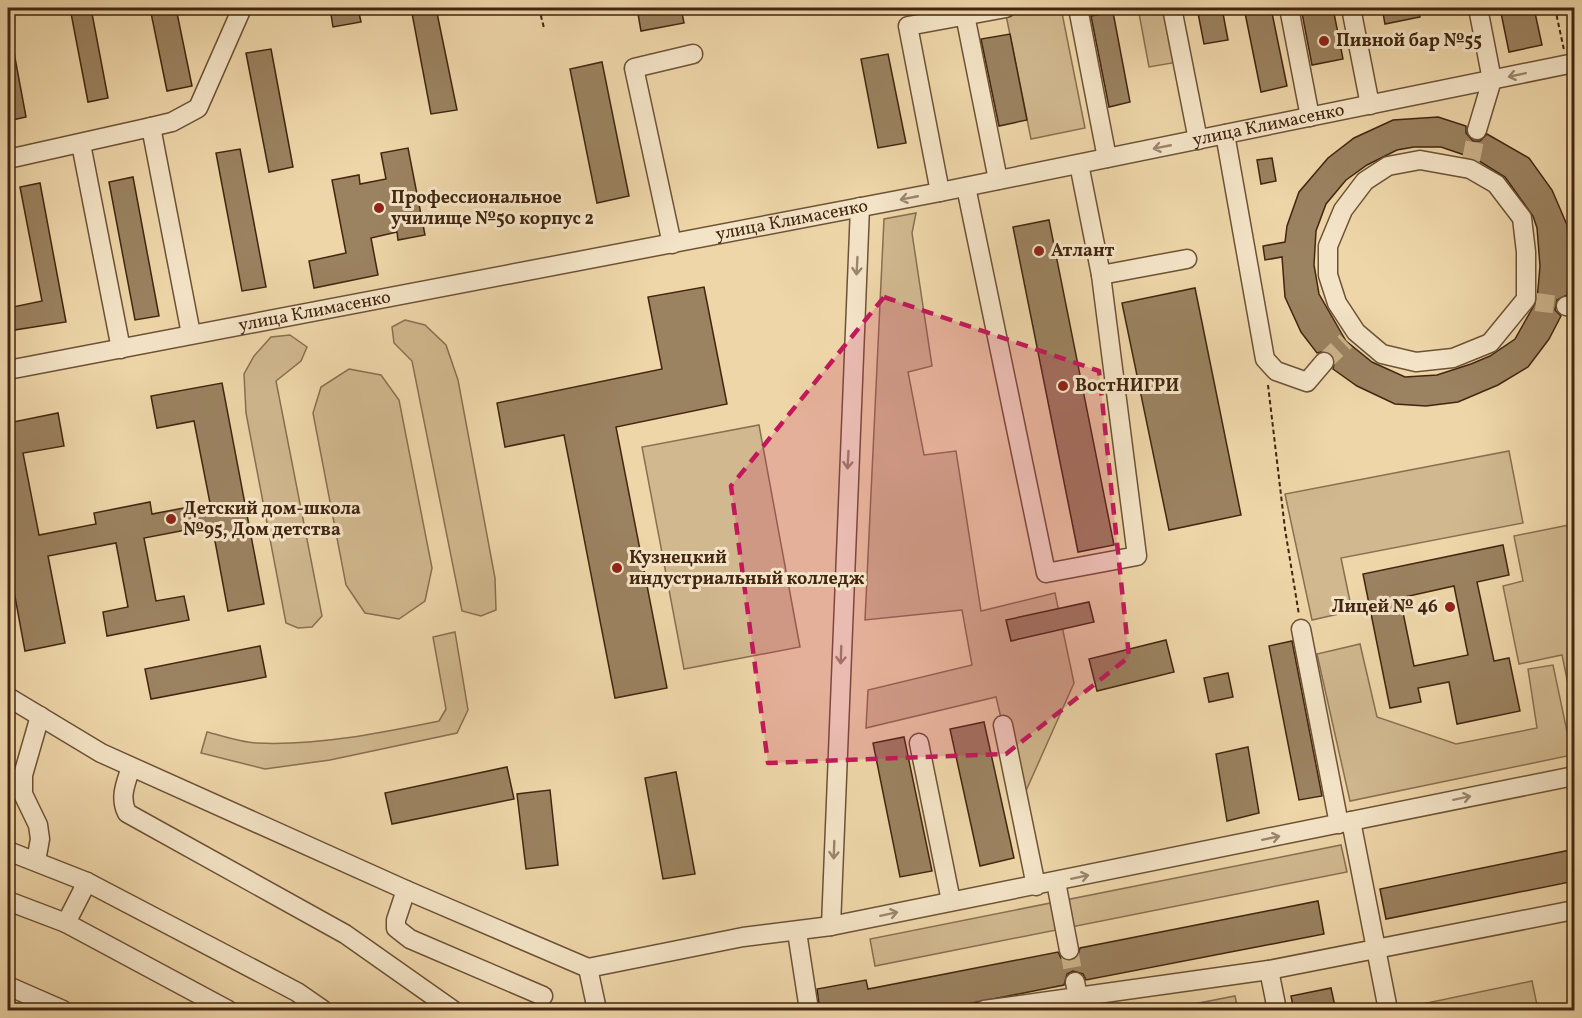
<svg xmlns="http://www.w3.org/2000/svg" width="1582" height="1018" font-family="Vollkorn,serif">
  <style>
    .green { fill: #d1b88f; stroke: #8a6f50; stroke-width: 1.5 }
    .building { fill: #9b8260; stroke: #422610; stroke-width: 1.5; fill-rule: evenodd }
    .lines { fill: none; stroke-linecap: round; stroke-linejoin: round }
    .minor-tunnel { stroke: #ccb38a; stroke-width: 18; stroke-dasharray: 18 9; stroke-linecap: butt }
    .minor-casing { stroke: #6d5236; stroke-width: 21 }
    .path { stroke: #422610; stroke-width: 2; stroke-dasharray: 4.5 3; stroke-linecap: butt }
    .minor { stroke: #f4e4c7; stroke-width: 18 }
    .oneway { stroke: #9b856c }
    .marked { fill: #c2185b; fill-opacity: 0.2; stroke: #c2185b; stroke-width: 4.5; stroke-dasharray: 12 8; stroke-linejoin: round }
    .poi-dot { fill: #8f2418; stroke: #f4e4c7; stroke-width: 2 }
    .labels { text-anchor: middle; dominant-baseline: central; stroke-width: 6; stroke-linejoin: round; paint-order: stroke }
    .poi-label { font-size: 18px; font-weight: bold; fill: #422610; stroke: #f4e4c7; text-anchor: start }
    .street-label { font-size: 18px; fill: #422610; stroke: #f4e4c7 }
  </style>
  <rect width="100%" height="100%" fill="#eed6a9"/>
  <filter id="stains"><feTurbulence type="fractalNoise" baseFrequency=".00333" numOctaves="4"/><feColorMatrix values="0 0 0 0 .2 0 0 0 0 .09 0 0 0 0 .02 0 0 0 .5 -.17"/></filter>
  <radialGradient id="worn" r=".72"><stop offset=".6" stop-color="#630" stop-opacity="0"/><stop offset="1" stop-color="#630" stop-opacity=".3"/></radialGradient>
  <g class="green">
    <polygon points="1050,8 1061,8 1085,128 1031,139 1006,15"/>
    <polygon points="1138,8 1168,8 1178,62 1149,67"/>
    <polygon points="916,213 912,233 932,366 908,372 924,455 956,451 981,611 1055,593 1074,683 1021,802 996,697 866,728 868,690 972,665 962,610 865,620 884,219"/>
    <polygon points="405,320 425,325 446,345 458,380 495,578 496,610 481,616 462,611 412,361 394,343 392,327"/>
    <polygon points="290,335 307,347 301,361 276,381 322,616 312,627 298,628 286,623 246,413 244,374 254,356 271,337"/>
    <polygon points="349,369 381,375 399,400 432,568 425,601 399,619 365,613 346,585 313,413 321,387"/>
    <polygon points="759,425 800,647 684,669 642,447"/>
    <polygon points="1509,451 1523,523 1341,558 1352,611 1312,620 1285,494"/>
    <polygon points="1574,524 1574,713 1562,655 1519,664 1503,586 1523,581 1514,536"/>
    <path d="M455 632 468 710 457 733 330 760 265 769 201 753 207 732C223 736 240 742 256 743 317 746 380 733 439 721L446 709 433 637Z"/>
    <polygon points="1360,644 1377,717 1456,744 1537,728 1528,669 1553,665 1572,755 1350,801 1317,654"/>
    <polygon points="1341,845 1347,872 875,966 870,939"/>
    <polygon points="1532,981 1538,1010 1423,1010 1422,1004"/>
    <polygon points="1235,996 1238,1010 1163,1010"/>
  </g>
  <g class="building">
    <polygon points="70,8 91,8 108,98 88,102"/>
    <polygon points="150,8 176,8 192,86 167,91"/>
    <polygon points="330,8 358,8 361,22 333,27"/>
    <polygon points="411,8 436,8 457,110 431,114"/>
    <polygon points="637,8 681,8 684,23 641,31"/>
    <polygon points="1197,8 1222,8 1228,40 1204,44"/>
    <polygon points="1244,8 1271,8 1287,86 1261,92"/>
    <polygon points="1301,8 1333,8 1343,59 1312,65"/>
    <polygon points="1382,8 1418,8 1420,17 1385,24"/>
    <polygon points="1500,8 1534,8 1542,45 1509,52"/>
    <polygon points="1113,12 1130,102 1109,107 1091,16"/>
    <polygon points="1010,34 1027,120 999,126 981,39"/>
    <polygon points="8,47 13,47 26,117 8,121"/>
    <polygon points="271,49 293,167 269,172 246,53"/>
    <polygon points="888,54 906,143 878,148 861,59"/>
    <polygon points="602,62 629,196 597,203 570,69"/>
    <path d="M1438 117 1466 126V133L1473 141H1480L1487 134 1529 158 1552 190 1567 225 1570 265 1567 295 1557 300 1555 310 1561 316 1549 339 1528 367 1498 385 1458 402 1426 406 1395 404 1357 386 1333 369 1335 359 1331 353 1325 351 1317 353 1301 332 1285 297 1282 257 1265 260 1263 246 1285 242 1287 226 1299 192 1328 158 1354 138 1393 120ZM1414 147H1441L1476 159 1505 177 1533 216 1537 228 1540 266 1537 300 1515 339 1490 356 1471 364 1437 375 1405 377 1372 362 1346 341 1319 294 1314 265 1316 231 1326 204 1346 180 1367 165 1397 150Z"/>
    <polygon points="408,148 425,235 398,240 397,232 371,238 378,275 314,288 309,261 346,253 332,180 359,175 360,184 386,179 381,153"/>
    <polygon points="240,149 266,287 242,291 216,153"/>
    <polygon points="1272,158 1276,181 1261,184 1257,160"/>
    <polygon points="133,177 159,316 135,320 109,182"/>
    <polygon points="40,183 66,322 8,331 8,308 42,301 20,187"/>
    <polygon points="1049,220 1114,545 1078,552 1013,227"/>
    <polygon points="704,287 727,404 616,427 667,688 615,698 564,435 505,447 497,403 662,369 648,297"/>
    <polygon points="1195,288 1241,515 1169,530 1122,303"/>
    <polygon points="222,383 264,604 228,611 212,525 144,538 156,601 184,596 189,620 107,636 103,612 128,607 116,543 48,556 65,643 25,651 8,559 8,423 58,413 64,446 23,453 39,535 96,524 94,513 150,502 152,514 210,503 194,421 157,428 151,396"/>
    <path d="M1503 545 1509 575 1477 582 1494 661 1509 658 1520 711 1457 724 1449 682 1418 688 1421 702 1390 708 1363 574ZM1454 586 1468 655 1414 666 1400 598Z"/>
    <polygon points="1089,602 1094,622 1011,641 1006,620"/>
    <polygon points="1166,640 1174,672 1097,691 1089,659"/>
    <polygon points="1292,641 1322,796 1299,800 1269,646"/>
    <polygon points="260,646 266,677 151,699 145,669"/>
    <polygon points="1228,673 1233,697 1209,702 1204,678"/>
    <polygon points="984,722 1014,858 980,866 950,729"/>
    <polygon points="904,737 932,871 900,877 873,743"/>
    <polygon points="1248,747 1259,813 1227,821 1216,754"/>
    <polygon points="507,767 514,799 392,824 385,793"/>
    <polygon points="676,772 695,874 663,879 645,778"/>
    <polygon points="550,790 558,865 526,869 517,794"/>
    <polygon points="1575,849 1575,881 1386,919 1380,889"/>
    <polygon points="1318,901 1324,934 1086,980 1083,974 1073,971 1067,974 1064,985 932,1011 863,1011 862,1007 820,1011 817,989 866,980 868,989 1058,952 1061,958 1071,961 1077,958 1080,948"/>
    <polygon points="1331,988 1336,1011 1294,1011 1291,996"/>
  </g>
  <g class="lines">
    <g class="minor-tunnel">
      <polyline points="1471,160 1477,130"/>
      <polyline points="1536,302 1566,306"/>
      <polyline points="1324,362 1346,341"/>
      <polyline points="1069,950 1075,982"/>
    </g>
    <g class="minor-casing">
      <g id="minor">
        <polyline points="1078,8 1107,158"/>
        <polyline points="1172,8 1198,140"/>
        <polyline points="1289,8 1310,117"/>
        <polyline points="1351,8 1370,105"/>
        <polyline points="965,15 998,180"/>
        <polyline points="151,127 172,122 198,108 242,8"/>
        <polyline points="1477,130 1492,80 1478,8"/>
        <polyline points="1225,134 1265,359 1276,371 1307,382 1324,362"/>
        <polyline points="81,144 121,349"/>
        <polyline points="8,159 151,127 191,334"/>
        <polygon points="1420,160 1470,169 1496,184 1522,218 1526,252 1526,299 1490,343 1453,358 1416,362 1382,354 1356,332 1337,303 1328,275 1328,246 1343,210 1365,181 1388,166"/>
        <polyline points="1079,164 1101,275 1187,259"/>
        <polyline points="966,187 1046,573 1137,556 1101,275"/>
        <polyline points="940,192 908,26 1006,8"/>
        <polyline points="672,244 634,68 693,54"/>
        <polyline points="1566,306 1574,307"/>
        <path id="s1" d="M8 370 940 192 1574 63"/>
        <polyline points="1301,629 1339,824"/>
        <polyline points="8,697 101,753 406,890 588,968"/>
        <polyline points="1003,725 1036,886"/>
        <polyline points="919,743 951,901"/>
        <path d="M131 767C126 783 119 797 127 813L345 934 453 1010"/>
        <polyline points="1351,821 1388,1010"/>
        <polyline points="8,851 87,882 297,992 323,1010"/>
        <polyline points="36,861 40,839 38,825 23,794 23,775 40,716"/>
        <polyline points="1056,882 1069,950"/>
        <polyline points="406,890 396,920 396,928 410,939 543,996"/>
        <polyline points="8,901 66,923 87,882"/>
        <polyline points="66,923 228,1010"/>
        <polyline points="831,926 860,207"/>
        <polyline points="797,932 809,1010"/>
        <polyline points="1269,970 1277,1010"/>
        <polyline points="1075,982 1081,1010"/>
        <polyline points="8,986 63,1010"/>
        <polyline points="597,1010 588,968 743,937 831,926 1574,776"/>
        <polyline points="984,1010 1269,970 1574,910"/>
      </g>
    </g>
    <g class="path">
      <polyline points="539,8 544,28"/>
      <polyline points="1555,8 1564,50"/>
      <polyline points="1570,80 1574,103"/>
      <polyline points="1268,385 1285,529 1299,615"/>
    </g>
    <use href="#minor" class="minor"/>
  </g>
  <defs><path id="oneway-shaft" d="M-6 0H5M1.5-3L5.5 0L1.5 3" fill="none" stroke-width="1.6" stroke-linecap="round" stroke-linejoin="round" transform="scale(1.5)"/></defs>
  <g class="oneway">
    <use href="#oneway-shaft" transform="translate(1517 75) rotate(168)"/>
    <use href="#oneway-shaft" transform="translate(1162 147) rotate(169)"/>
    <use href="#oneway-shaft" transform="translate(909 198) rotate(169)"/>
    <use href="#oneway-shaft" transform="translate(857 266) rotate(93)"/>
    <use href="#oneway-shaft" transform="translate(848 460) rotate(93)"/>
    <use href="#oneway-shaft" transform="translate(841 655) rotate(92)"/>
    <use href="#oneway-shaft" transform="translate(1462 798) rotate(-12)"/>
    <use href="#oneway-shaft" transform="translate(1271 838) rotate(-12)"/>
    <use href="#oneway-shaft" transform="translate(834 850) rotate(92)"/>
    <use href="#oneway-shaft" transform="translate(1080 877) rotate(-12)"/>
    <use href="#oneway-shaft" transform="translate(889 914) rotate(-12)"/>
  </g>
  <path class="marked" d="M884 297 1099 371 1129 657 1006 754 768 763 731 486Z"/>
  <g class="poi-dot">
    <circle cx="1324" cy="41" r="6"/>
    <circle cx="379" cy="208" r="6"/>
    <circle cx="1039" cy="251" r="6"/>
    <circle cx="1063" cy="386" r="6"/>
    <circle cx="171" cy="519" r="6"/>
    <circle cx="617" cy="568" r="6"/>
    <circle cx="1450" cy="607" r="6"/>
  </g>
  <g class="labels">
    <g class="poi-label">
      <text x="1336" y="41">Пивной бар №55</text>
      <text x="391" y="198">Профессиональное<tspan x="391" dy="21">училище №50 корпус 2</tspan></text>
      <text x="1051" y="251">Атлант</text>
      <text x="1075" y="386">ВостНИГРИ</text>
      <text x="183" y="509">Детский дом-школа<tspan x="183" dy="21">№95, Дом детства</tspan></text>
      <text x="629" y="558">Кузнецкий<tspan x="629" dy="21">индустриальный колледж</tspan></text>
      <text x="1438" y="607" text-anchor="end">Лицей № 46</text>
    </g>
    <g class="street-label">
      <text stroke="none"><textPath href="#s1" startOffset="1284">улица Климасенко</textPath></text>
      <text stroke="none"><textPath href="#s1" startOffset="798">улица Климасенко</textPath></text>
      <text stroke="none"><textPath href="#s1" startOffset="312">улица Климасенко</textPath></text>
    </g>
  </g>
  <rect width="1582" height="1018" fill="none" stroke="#eed6a9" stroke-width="30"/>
  <rect x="9" y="9" width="1564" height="1000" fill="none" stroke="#422610" stroke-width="3"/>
  <rect x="15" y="15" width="1552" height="988" fill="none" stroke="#422610" stroke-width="1.5"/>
  <rect width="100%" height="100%" filter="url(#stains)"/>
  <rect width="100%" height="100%" fill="url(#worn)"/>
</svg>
